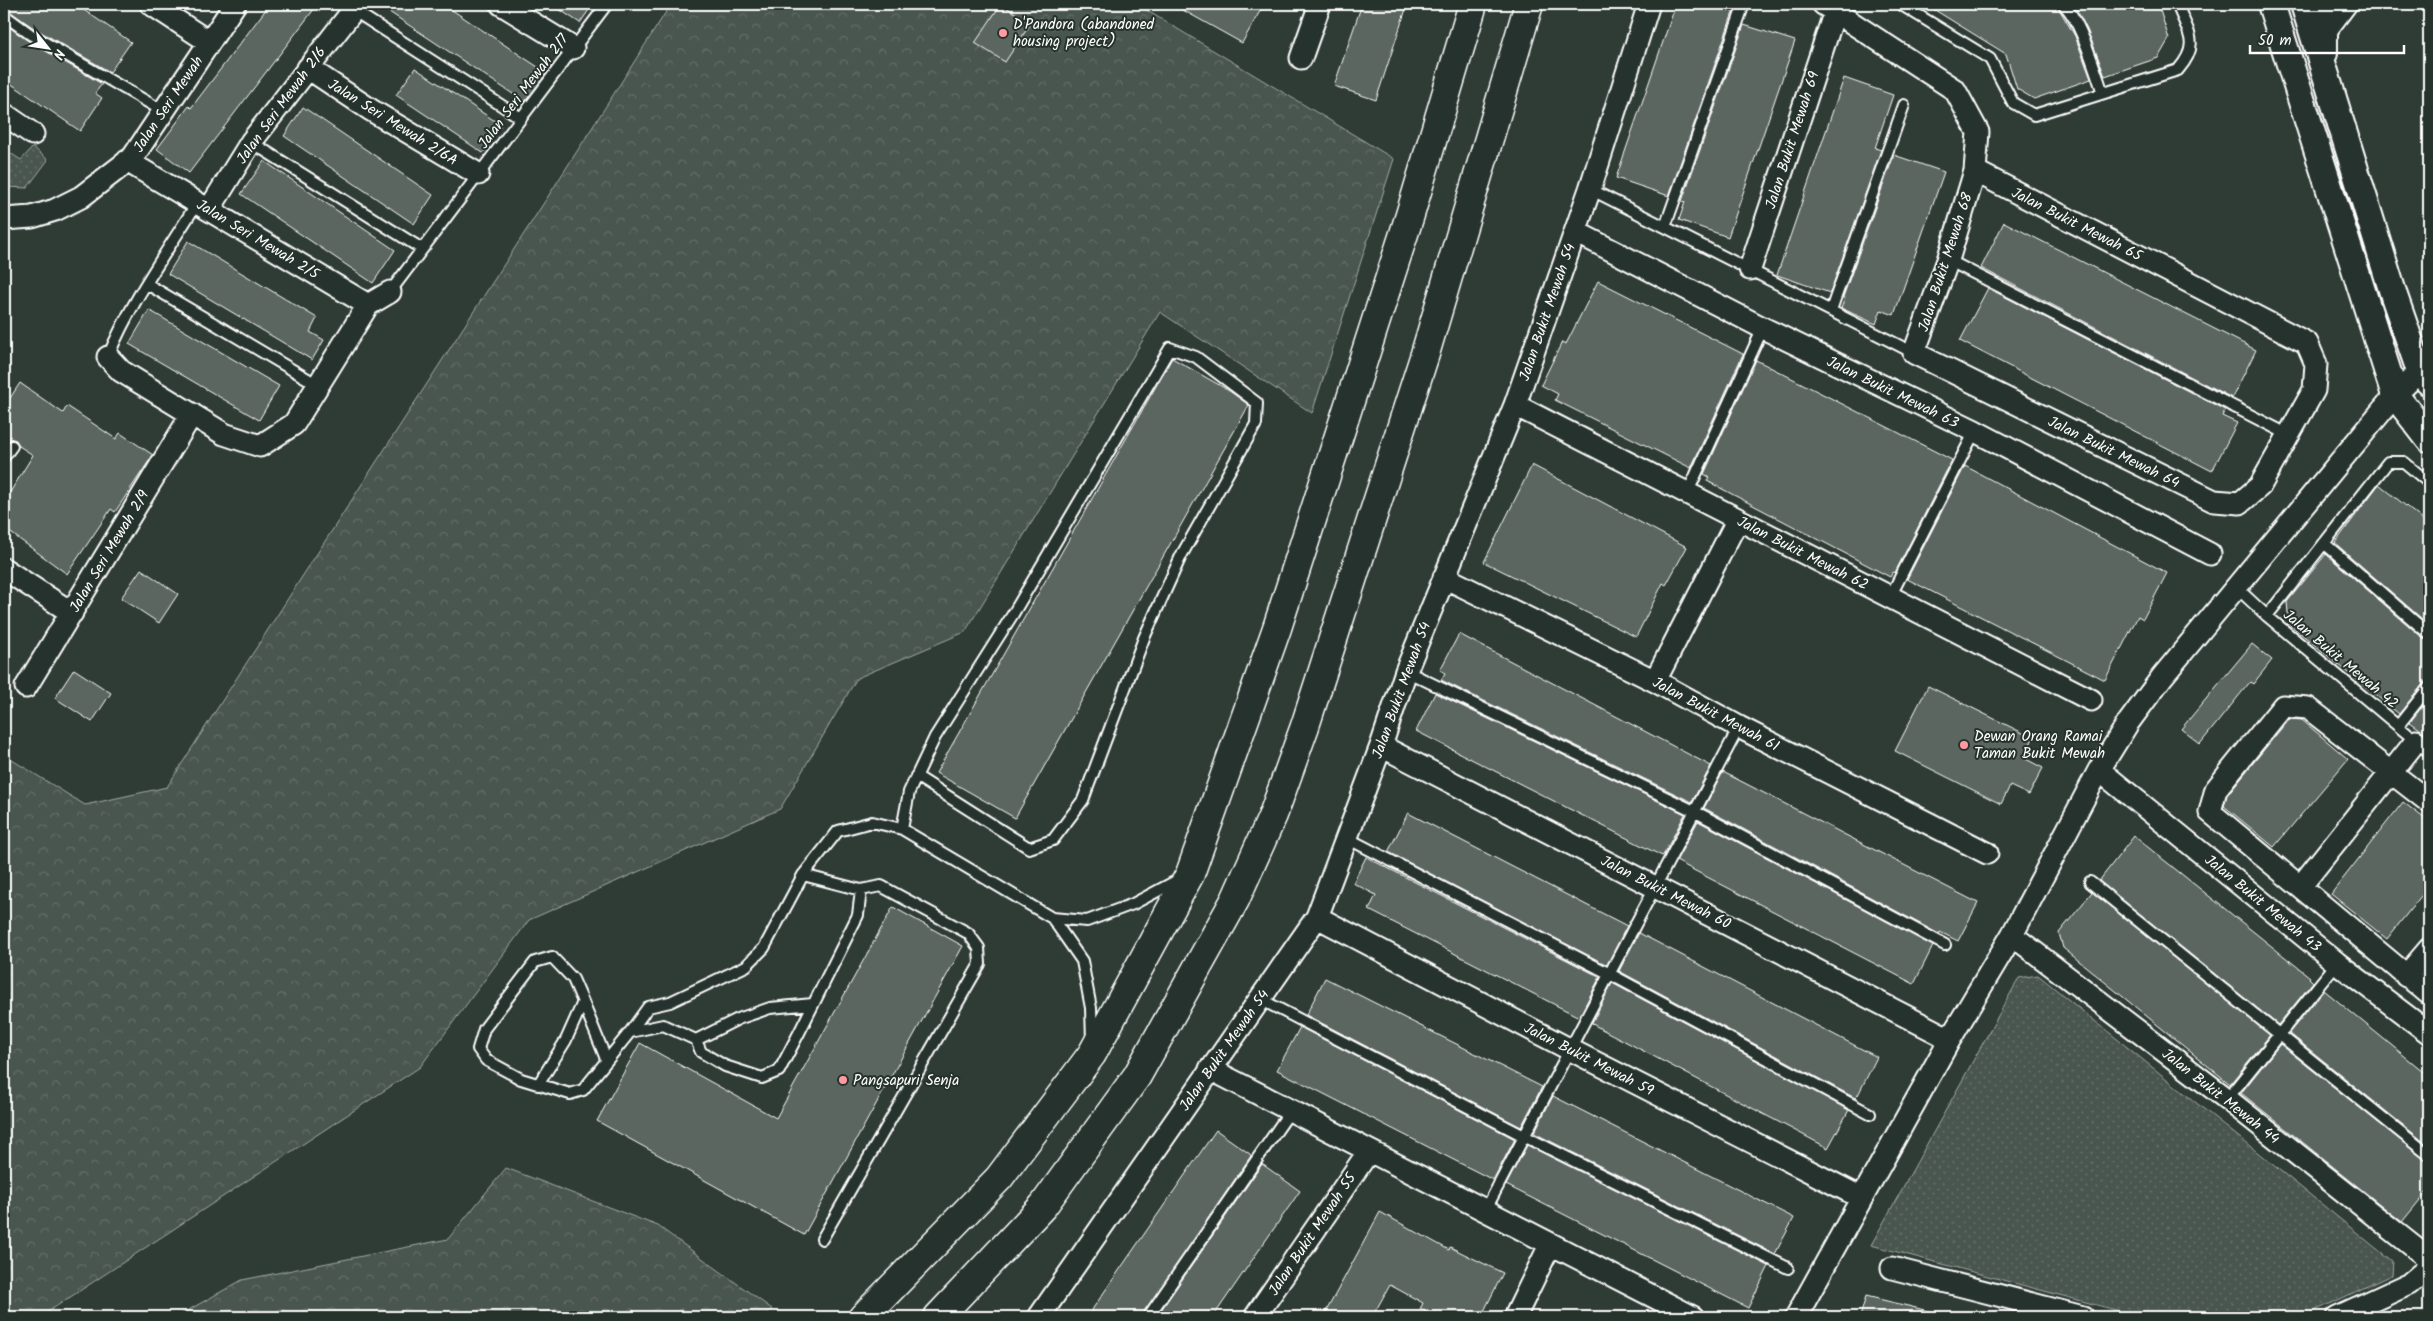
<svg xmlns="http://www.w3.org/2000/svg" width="2433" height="1321" font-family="Kalam,sans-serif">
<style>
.forest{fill:url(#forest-crowns);stroke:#a4aaa7}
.park{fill:url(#park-dots);stroke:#a4aaa7}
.building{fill:#5b6661;stroke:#fff}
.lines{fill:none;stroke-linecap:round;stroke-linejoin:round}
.service-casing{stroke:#fff;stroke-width:14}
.minor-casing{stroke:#fff;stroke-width:25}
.tertiary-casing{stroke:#fff;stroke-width:30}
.motorway-casing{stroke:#fff;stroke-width:31}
.service{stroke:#26332d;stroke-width:10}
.minor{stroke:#26332d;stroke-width:21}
.tertiary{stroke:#26332d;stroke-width:26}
.motorway{stroke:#26332d;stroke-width:28}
.poi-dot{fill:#ff9aa2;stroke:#26332d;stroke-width:2}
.labels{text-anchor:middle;stroke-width:4;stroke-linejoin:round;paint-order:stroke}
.poi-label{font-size:15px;fill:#fff;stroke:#26332d;text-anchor:start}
.street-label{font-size:15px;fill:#fff;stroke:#26332d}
</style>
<defs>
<pattern id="forest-crowns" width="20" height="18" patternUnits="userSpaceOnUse" patternTransform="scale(1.25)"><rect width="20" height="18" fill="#4a544f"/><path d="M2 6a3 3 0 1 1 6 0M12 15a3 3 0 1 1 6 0" fill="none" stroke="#656e69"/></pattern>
<pattern id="park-dots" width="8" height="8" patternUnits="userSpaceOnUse" patternTransform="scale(1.25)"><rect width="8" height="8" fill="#4a544f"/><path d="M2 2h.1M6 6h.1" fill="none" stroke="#656e69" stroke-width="1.8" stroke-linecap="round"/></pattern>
</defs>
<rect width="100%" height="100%" fill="#2f3b35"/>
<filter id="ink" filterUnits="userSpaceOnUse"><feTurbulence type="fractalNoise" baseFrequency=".02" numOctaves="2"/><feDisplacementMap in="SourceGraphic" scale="10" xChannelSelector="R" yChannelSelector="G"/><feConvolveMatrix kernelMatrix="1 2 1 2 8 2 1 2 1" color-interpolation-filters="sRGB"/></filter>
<g filter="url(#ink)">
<path class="forest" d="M671 4H1136L1394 159 1312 413 1160 312 965 632 857 678 780 809 529 920 420 1067 40 1317H4V755L85 805 167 787C334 525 505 266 671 4Z
M506 1168 658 1226 772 1309 763 1317H176L242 1280 448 1239Z"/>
<path class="park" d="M33 147 48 160 27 188 4 187V149L21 160Z
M2038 975 2392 1261 2391 1275 2302 1317H2142L1871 1245 2019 978Z"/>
<path class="building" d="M4 4H75L131 42 110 72 34 28 4 8Z
M270 4H318L189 173 157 149 189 106 191 108Z
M377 4H443L547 73 525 102Z
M551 4H593L580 23Z
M1001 4 1031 23 1005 62 975 43Z
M1172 4H1264L1242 43Z
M1362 4H1392L1406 9 1376 100 1334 86Z
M1676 4H1736L1669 196 1616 178Z
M1925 4H2056L2075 36 2091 79 2034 99 2017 89 2006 54Z
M2072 4H2158L2169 39 2158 58 2105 76 2087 30Z
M4 23 27 40 102 84 95 93 102 98 80 131 4 79Z
M1744 25 1795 41 1728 237 1679 220 1685 202 1682 201Z
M415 68 501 125 483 153 396 95Z
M1844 78 1893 95 1875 148 1881 150 1830 293 1777 275Z
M303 107 433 195 414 224 284 136Z
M1894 155 1944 172 1894 315 1881 310 1876 324 1841 308 1845 298 1843 297Z
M264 161 395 250 373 283 241 194Z
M2004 222 2256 350 2232 398 1981 268Z
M188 241 317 318 310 332 324 340 312 360 168 274Z
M1598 281 1743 354 1691 468 1555 400 1558 394 1541 385 1562 342 1566 344Z
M1988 288 2225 410 2222 416 2237 423 2212 471 1960 341Z
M149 310 279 386 259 420 129 344Z
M1172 358 1228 390 1249 405 1015 818 936 773Z
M1756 360 1952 460 1895 573 1893 572 1890 577 1707 481 1709 477 1704 474Z
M20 383 63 413 67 406 116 439 120 433 153 455 115 512 111 509 67 574 4 528V502L33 455 19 446 16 440 4 436V407Z
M1532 465 1687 547 1666 585 1663 583 1636 637 1484 562Z
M1965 466 2167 573 2143 619 2138 616 2105 680 1907 579Z
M2379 484 2429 525V625L2335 543Z
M2326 554 2424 639 2429 641V680L2424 683 2399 714 2289 624 2287 602Z
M141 569 178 594 159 623 121 598Z
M1459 634 1711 766 1692 802 1441 680 1445 673 1440 670Z
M2252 644 2272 660 2253 684 2250 682 2200 744 2181 729Z
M74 669 111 693 92 722 55 698Z
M1928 686 2033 738 2024 758 2043 768 2029 795 2010 786 2001 804 1895 751Z
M1435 693 1685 814 1664 854 1662 856 1416 731Z
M2429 698V738L2424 732 2410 722Z
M2289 719 2302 720 2348 759 2274 847 2224 806 2227 795Z
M1723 772 1978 903 1958 941 1940 932 1939 934 1704 808Z
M2403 802 2429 822V886L2387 939 2331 894Z
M1408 813 1627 926 1607 965 1388 852Z
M1698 821 1933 946 1914 984 1676 861Z
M2134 836 2310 977 2309 978 2313 982 2278 1025 2099 881Z
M1366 857 1600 977 1579 1017 1369 910 1376 895 1353 883Z
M2092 892 2270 1035 2230 1084 2063 948 2059 933Z
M893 907 963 946 804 1235 597 1121 640 1043 776 1118Z
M1639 933 1877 1057 1858 1095 1855 1098 1619 971Z
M1325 978 1542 1087 1521 1127 1306 1015Z
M1612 983 1849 1110 1828 1148 1594 1025 1592 1023Z
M2324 990 2429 1076V1146L2289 1033Z
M1300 1027 1515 1139 1493 1180 1277 1070Z
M2280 1044 2425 1160 2429 1162V1189L2402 1222 2241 1093Z
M1553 1096 1794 1218 1775 1254 1534 1133Z
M1216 1130 1250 1154 1251 1156 1141 1317H1087Z
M1527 1145 1769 1266 1748 1308 1506 1185Z
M1262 1164 1300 1191 1257 1253 1213 1317H1156Z
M1380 1212 1449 1250 1450 1247 1503 1273 1481 1317H1438L1420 1309 1423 1303 1390 1285 1372 1317H1323Z
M1866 1296 1933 1312 1932 1317H1860Z"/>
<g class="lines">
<g class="service-casing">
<path id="service" d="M1900 4 1990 59 2013 103 2034 115 2178 70C2201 44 2188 33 2177 4
M2063 4C2080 19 2095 70 2103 93
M353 10 521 118
M4 15 30 34 163 111
M251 142 422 249
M1590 189 1914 353
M1665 227 1744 4
M1948 260 2289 435
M147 284 318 385
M390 292 607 4
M1831 310 1904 105
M108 357C130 303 166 253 197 203
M4 457 12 446
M1687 494 1763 328
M2324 543 2429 634
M2236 587 2267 616 2429 752
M1890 597 1975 431
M2267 616 2388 462H2404L2429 483
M1406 671 1696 812 1945 945
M2398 726 2429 687
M902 829 909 792 935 737 1013 614 1170 348 1196 357 1257 403 1256 424 1181 556 1144 638 1083 800 1053 840 1029 848 916 776
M1347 838 1608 973 1870 1114
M803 875 861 890 881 886 968 933 979 948 980 964 822 1239
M2090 882 2429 1155
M1052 918 1087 921 1133 904 1180 879
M1260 999 1524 1136 1788 1268
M583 1002 606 1059
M813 1004 770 1008 738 1019 696 1040 701 1052 725 1066 762 1078 779 1071 799 1033 858 915 861 890
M630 1032 648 1007 670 1002 746 966 764 948 803 875 838 831 872 822 902 829 1052 918 1082 961 1091 1008 1092 1040
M538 1085 566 1040 583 1002 573 979 552 957 535 962 484 1029 478 1049 486 1060 521 1079 570 1094 583 1090 630 1032 663 1025 696 1040
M2227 1099 2337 963
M1485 1211 1739 727
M1148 1317 1291 1110"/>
</g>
<g class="minor-casing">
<path id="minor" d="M151 4 209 42
M501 4 573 48
M1823 4 1955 90 1978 132 1975 171 1948 260 1914 353 2214 501 2240 503 2260 486 2314 390 2316 364 2307 343 1975 171
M2324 33 2346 4
M1301 58 1320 4
M308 68 371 110 478 174
M4 114 33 134
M127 161 368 305 390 292
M209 210 251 142 358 4
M4 219 32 217 55 210 81 197 133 157 235 4
M1576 232 1763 328 1975 431 2210 554
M1750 269 1835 11
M108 357 121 371 224 434 260 446 294 424 368 305
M1515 405 2091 700
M4 569 72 613
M1444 577 1655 681 1739 727 1987 853
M1655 681 1738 519
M26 687 192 414
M1381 746 1950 1039
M2099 770 2337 963 2429 1033
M2429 802 2308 708 2283 706 2216 789 2210 812 2429 994
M2300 887 2416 741
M1317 917 1569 1049 1862 1198
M2012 935 2227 1099 2429 1259
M2406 976 2429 949
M1210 1069 1693 1317
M1892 1268 2083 1317
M1039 1317 1317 917 1381 746 1406 671 1515 405 1590 189 1649 4
M1255 1317 1369 1151
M1515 1317 1550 1245
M1796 1317 1950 1039 2012 935 2099 770 2128 723 2162 677 2395 395 2420 371
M2337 1317 2409 1284 2429 1267"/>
</g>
<g class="tertiary-casing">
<path id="tertiary" d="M2271 4 2395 395 2429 439
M2304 4 2394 296 2420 371 2429 382
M2324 53V33L2329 4"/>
</g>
<g class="motorway-casing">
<path id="motorway" d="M863 1317 999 1178 1092 1054 1190 874 1277 628 1410 215 1473 4
M938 1317 1043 1206 1137 1076 1235 900 1273 815 1305 726 1425 354 1529 4"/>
</g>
<use href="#service" class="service"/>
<use href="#minor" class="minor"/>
<use href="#tertiary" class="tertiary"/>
<use href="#motorway" class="motorway"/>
</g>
</g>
<g class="poi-dot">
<circle cx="1003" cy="33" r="5"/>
<circle cx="1964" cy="745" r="5"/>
<circle cx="843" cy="1080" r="5"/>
</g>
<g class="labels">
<g class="poi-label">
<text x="1013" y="29">D'Pandora (abandoned<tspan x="1013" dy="17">housing project)</tspan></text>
<text x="1974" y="741">Dewan Orang Ramai<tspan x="1974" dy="17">Taman Bukit Mewah</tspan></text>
<text x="853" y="1085">Pangsapuri Senja</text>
</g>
<g class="street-label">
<text transform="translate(523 91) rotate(-53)" y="5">Jalan Seri Mewah 2/7</text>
<text transform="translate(168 104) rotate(-56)" y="5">Jalan Seri Mewah</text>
<text transform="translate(281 105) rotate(-54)" y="5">Jalan Seri Mewah 2/6</text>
<text transform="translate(393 122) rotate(32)" y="5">Jalan Seri Mewah 2/6A</text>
<text transform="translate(1792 140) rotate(-72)" y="5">Jalan Bukit Mewah 69</text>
<text transform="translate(2077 224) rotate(27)" y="5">Jalan Bukit Mewah 65</text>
<text transform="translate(258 239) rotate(31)" y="5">Jalan Seri Mewah 2/5</text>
<text transform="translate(1945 262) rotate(-72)" y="5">Jalan Bukit Mewah 68</text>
<text transform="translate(1547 312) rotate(-71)" y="5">Jalan Bukit Mewah 54</text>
<text transform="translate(1893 392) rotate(26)" y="5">Jalan Bukit Mewah 63</text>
<text transform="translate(2114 452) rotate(26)" y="5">Jalan Bukit Mewah 64</text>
<text transform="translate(109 551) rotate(-59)" y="5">Jalan Seri Mewah 2/9</text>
<text transform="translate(1803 553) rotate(27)" y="5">Jalan Bukit Mewah 62</text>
<text transform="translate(2341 659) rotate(40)" y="5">Jalan Bukit Mewah 42</text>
<text transform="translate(1401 690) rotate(-70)" y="5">Jalan Bukit Mewah 54</text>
<text transform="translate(1716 714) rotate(28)" y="5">Jalan Bukit Mewah 61</text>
<text transform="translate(1666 892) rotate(27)" y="5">Jalan Bukit Mewah 60</text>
<text transform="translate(2263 903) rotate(39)" y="5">Jalan Bukit Mewah 43</text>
<text transform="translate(1224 1050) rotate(-55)" y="5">Jalan Bukit Mewah 54</text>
<text transform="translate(1589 1059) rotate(27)" y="5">Jalan Bukit Mewah 59</text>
<text transform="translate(2221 1096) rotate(38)" y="5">Jalan Bukit Mewah 44</text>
<text transform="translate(1312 1234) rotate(-56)" y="5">Jalan Bukit Mewah 55</text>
</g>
</g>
<rect width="2433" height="1321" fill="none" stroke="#26332d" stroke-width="20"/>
<rect x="10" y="10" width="2413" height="1301" fill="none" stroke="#fff" stroke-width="2" filter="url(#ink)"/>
<g transform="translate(48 48) rotate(120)" stroke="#26332d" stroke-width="4" paint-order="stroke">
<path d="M0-4L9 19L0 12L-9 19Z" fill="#ffffff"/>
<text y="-8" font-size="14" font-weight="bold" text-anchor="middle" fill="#ffffff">N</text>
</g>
<path d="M2250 45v8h154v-8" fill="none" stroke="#ffffff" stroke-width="2.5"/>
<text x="2258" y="45" font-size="15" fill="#ffffff" stroke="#26332d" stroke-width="4" paint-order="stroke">50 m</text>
</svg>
